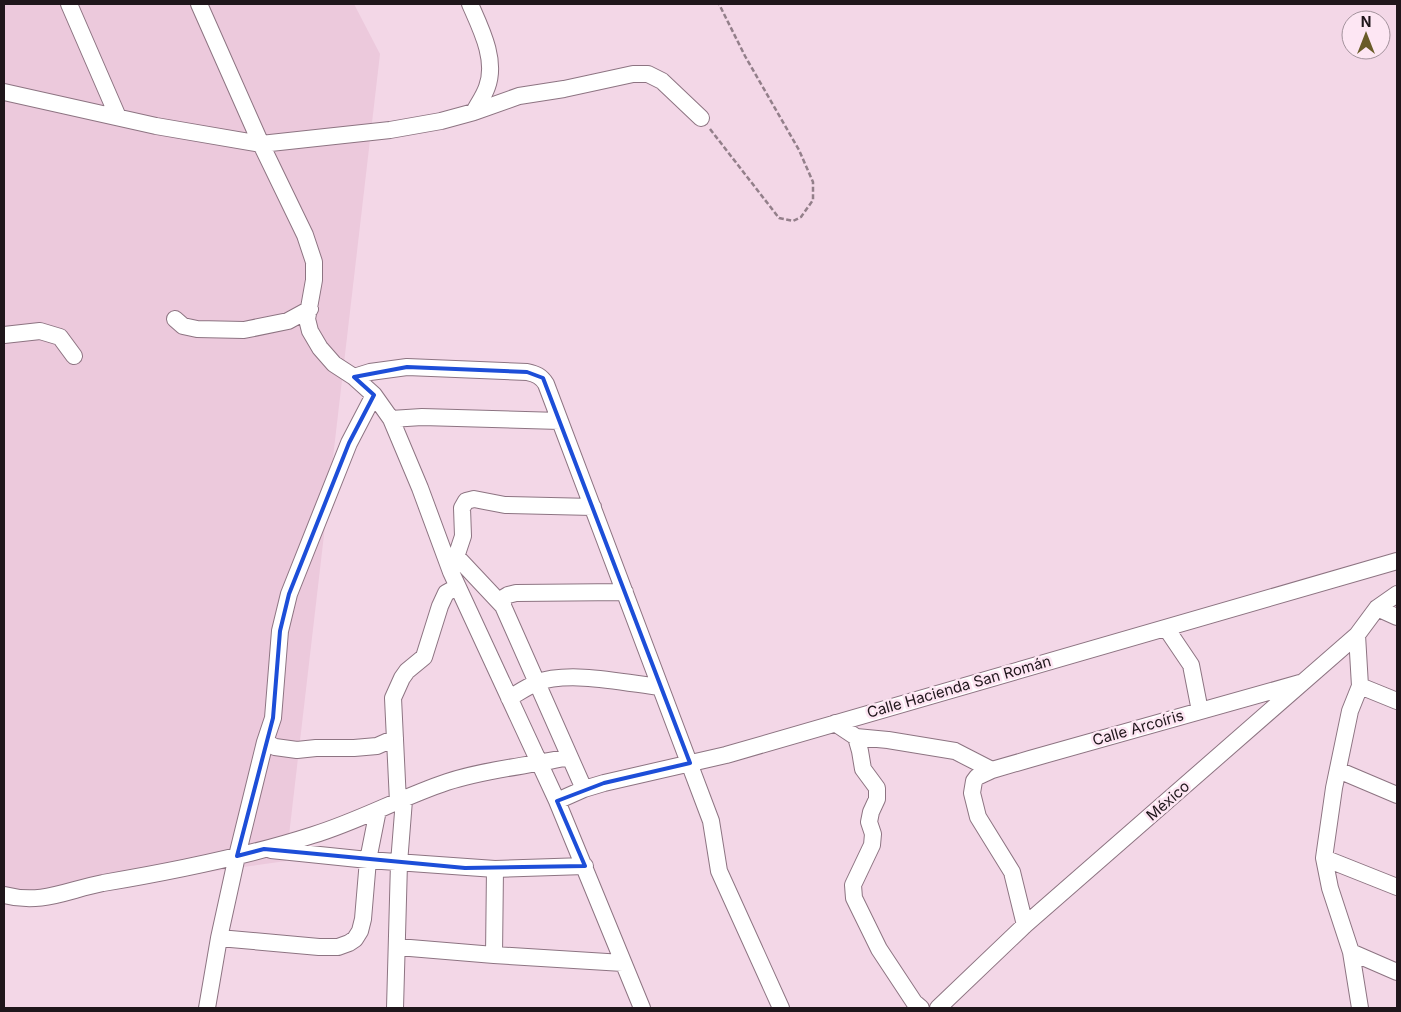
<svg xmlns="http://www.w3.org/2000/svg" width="1401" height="1012" font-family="Inter,sans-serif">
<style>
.built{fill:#ecc9dc}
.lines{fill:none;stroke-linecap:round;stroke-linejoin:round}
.minor-casing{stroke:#8d7482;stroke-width:18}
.path{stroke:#937f8a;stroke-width:2.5;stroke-dasharray:5 2.5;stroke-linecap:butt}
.minor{stroke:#fff;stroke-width:16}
.marked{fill:none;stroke:#1d4ed8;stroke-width:4;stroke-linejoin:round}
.labels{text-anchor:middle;stroke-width:5;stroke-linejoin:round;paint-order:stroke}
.street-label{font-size:15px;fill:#1f161b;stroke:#fde6f3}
</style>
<rect width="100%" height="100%" fill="#f3d7e7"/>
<path class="built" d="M4 4H354L380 54 286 861 4 901Z"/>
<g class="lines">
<g class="minor-casing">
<path id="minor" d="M69 4 118 117
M199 4 261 144 305 235 314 262V280L307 319 310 331 320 348 334 364 354 377 374 395 391 419 420 488 451 572 557 801 642 1008
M4 92 156 126 261 144 390 130 441 121 474 112C478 104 484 96 487 87 497 60 481 29 470 4
M474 112 519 96 564 89 633 74H648L662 81 701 118
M175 319 183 326 197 329 244 330 288 321 310 309
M4 335 40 331 60 337 74 356
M354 377 370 372 407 367 527 372C536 374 541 376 546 384L711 821 719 871 781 1008
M391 419 422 417 560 421
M456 556 503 606
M451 572 463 536 462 508 466 501 474 499 505 505 593 507
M1377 608 1397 617
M1166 628 1191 665 1200 711
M1357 635 1360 686 1350 711 1334 788 1324 858 1330 888 1351 952 1360 1008
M1360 686 1397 701
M509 698C518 693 527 687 536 683 568 670 626 683 660 687
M835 723 856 737 860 751 863 769 877 788V799L871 812 869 822 873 834 872 845 853 885 854 898 879 949 914 1002 921 1008
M856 737 888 740 955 751 992 770
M265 742 275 747 297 750 316 748H354L377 746 395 738
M1338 770 1397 795
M584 789 503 606V598L508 595 516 593 625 592
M557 801 584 789 604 783 726 755 1397 561
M398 802 393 698 402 678 407 671 424 657 440 606 446 593 457 587
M271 850 368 860 495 869 585 866
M1324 858 1397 887
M4 895C42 905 67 890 103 883 174 871 245 857 313 835 359 821 402 797 447 782 486 769 529 766 569 757
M1025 925 1012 872 978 817 972 793 974 781 977 777 992 770 1030 759 1300 683
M219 938 319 947H338L349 943 355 939 360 931 363 919 368 860 378 810
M398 947 494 955 623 963
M1351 952 1397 972
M494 955 495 869
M207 1008 219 938 237 856 265 742 273 718 280 631 289 594 349 443 374 395
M395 1008 399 863 404 800
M938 1008 1025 925 1357 635 1377 608 1397 594"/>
</g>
<path class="path" d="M710 129 779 218 793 221 801 217 813 200V182L799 150 745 56 719 4"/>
<use href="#minor" class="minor"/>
</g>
<path class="marked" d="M407 367 527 372 543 378 690 763 604 783 557 801 585 866 465 868 264 849 237 856 273 718 280 631 289 594 349 443 374 395 354 377Z"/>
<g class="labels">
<g class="street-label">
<text transform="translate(959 687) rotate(-16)" y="5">Calle Hacienda San Román</text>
<text transform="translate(1138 728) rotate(-16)" y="5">Calle Arcoíris</text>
<text transform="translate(1168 801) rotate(-41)" y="5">México</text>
</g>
</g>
<rect width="1401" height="1012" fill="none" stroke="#1f161b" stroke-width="10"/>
<g transform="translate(1366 35)"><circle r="24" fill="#fde6f3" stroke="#a4939d"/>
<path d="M0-4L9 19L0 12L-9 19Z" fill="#695b28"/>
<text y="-8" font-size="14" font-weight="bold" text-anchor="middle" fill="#1f161b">N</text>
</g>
</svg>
